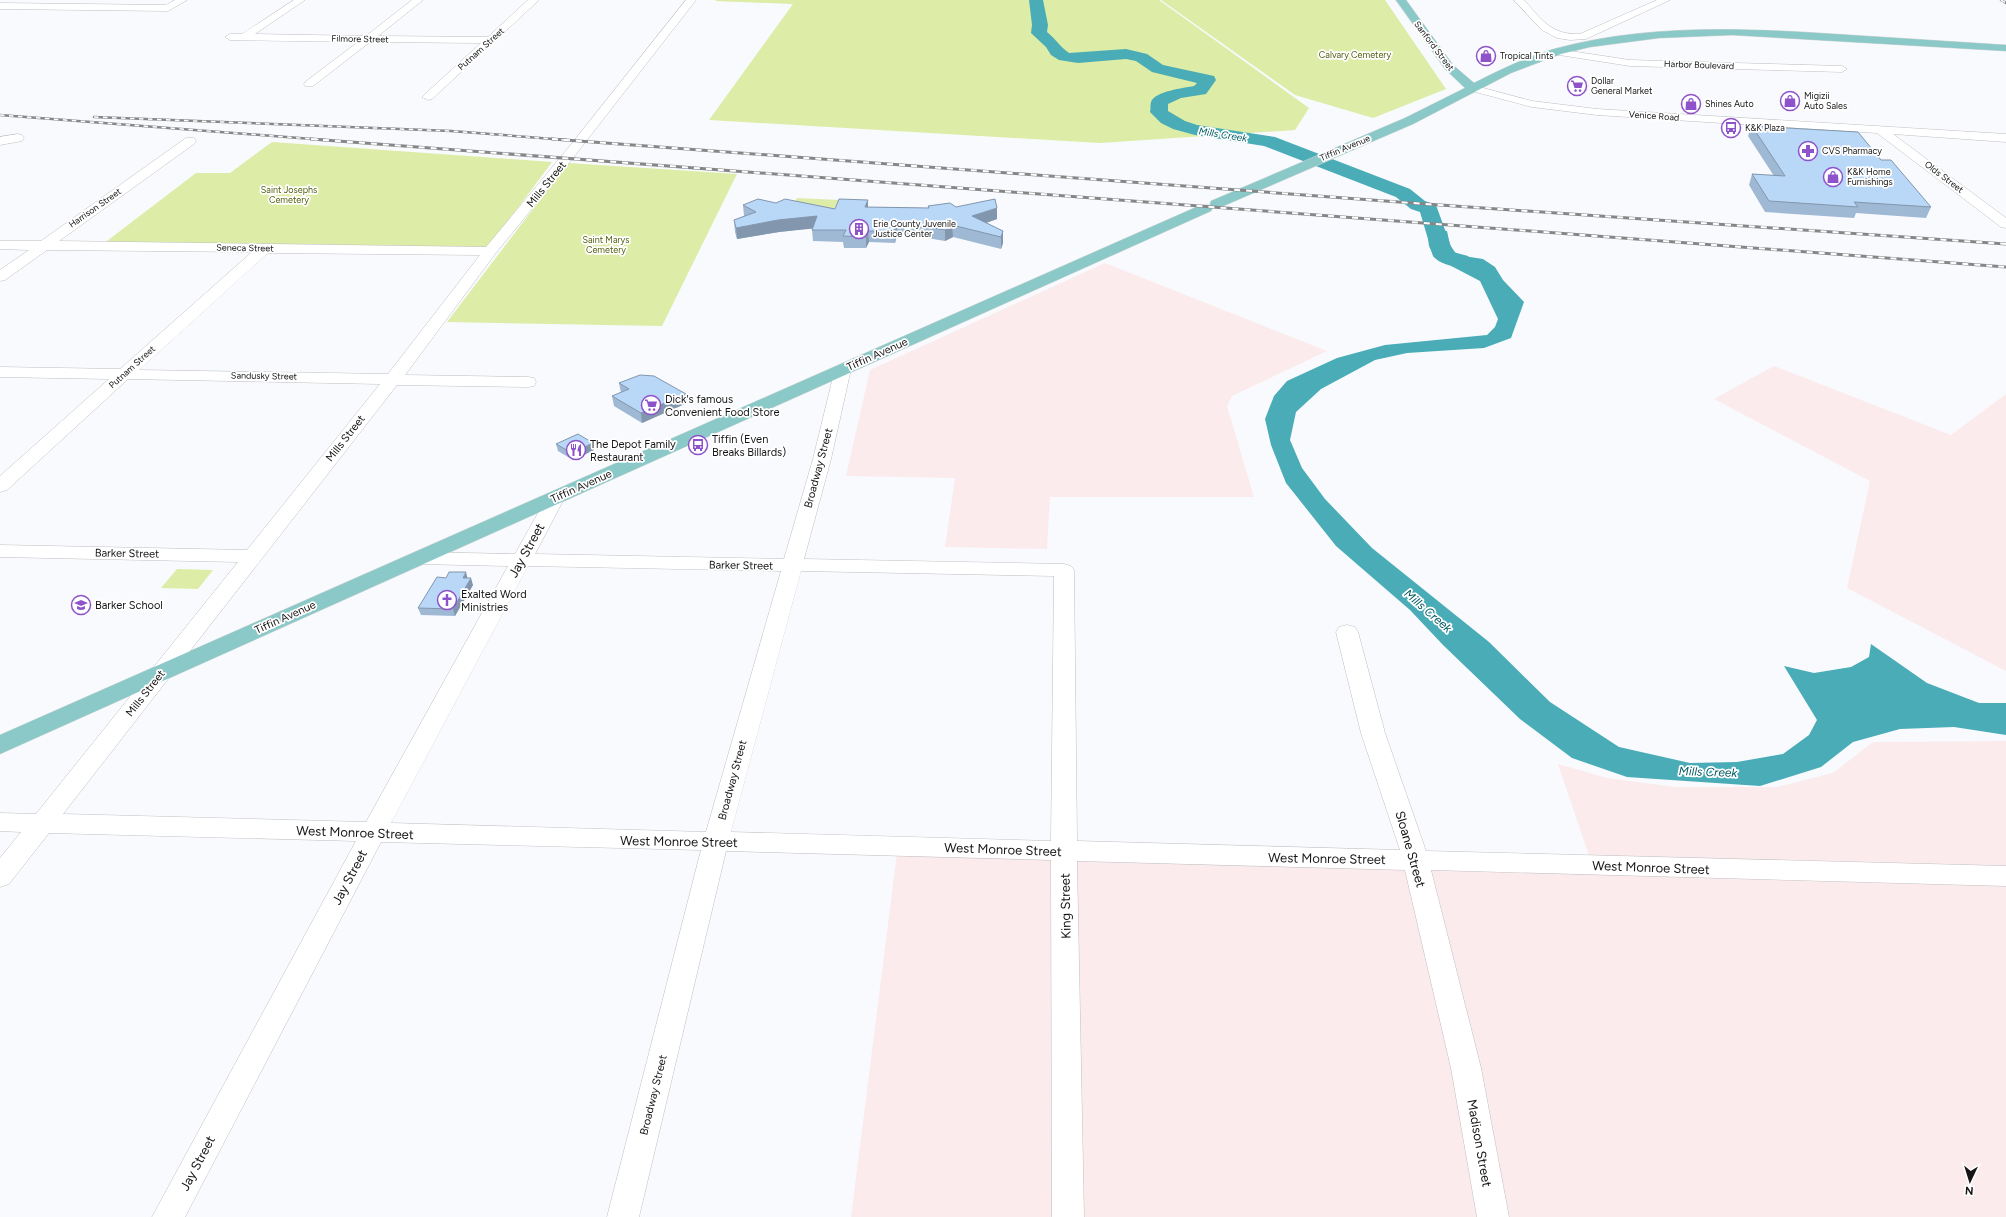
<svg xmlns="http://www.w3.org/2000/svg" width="2006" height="1217" font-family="Figtree,sans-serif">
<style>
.industrial{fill:#fcebed}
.green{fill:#ddeca6}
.water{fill:#49acb7}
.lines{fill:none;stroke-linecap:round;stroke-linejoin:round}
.river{fill:#49acb7;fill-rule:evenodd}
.minor-casing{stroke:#bdbfc2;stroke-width:1}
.major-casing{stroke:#d5d5d5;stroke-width:1}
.minor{fill:#fff;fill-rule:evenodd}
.major{fill:#8ac9c8;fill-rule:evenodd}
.rail-far1-casing{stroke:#858688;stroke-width:2.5}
.rail-casing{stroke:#858688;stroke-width:3}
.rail-far1{stroke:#fff;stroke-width:1.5;stroke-dasharray:4.5;stroke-linecap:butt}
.rail{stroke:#fff;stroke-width:2;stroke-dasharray:6;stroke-linecap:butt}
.wall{fill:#9fb9d4}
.shaded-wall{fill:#8296ad}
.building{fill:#b9d7f7;stroke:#8296ad}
.labels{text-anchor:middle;stroke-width:3.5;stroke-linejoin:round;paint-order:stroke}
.far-street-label{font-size:9px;fill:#151516;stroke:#fff}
.far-park-label{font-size:9px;fill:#535e10;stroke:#fff}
.far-poi-label{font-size:9px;fill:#151516;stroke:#fff;text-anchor:start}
.far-water-label{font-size:10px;font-style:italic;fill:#005a62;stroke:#fff}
.street-label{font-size:11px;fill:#151516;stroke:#fff}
.poi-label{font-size:11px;fill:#151516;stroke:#fff;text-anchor:start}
.water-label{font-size:12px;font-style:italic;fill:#005a62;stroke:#fff}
.near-street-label{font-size:13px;fill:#151516;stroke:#fff}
</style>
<rect width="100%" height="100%" fill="#f8fafd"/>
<path class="industrial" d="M1105 263 1327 351 1232 396 1227 406 1254 497H1050L1047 549 945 547 955 478 846 476 870 370Z
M1774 366 1951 435 2006 394V671L1847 588 1870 481 1714 399Z
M2006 741V1217H851L898 845 1592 865 1558 764 1607 778 1675 787H1777L1833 773 1873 742Z"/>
<path class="green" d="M716 0H1159L1309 108 1295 130 1100 143 709 120 793 4 715 1Z
M1161 0H1385L1446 89 1373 118 1295 95Z
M272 142 552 162 488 248 103 244 196 173H230Z
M568 163 737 174 662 326 447 322Z
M797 198 839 200 834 209 792 207Z
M177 569 213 570 198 589 161 588Z"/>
<path class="water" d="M1427 229 1447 231 1450 245 1457 255 1483 259 1495 267 1503 280 1524 302 1511 338 1484 348 1407 353 1375 360 1321 389 1296 412 1290 440 1302 468 1325 499 1372 548 1489 642 1550 702 1619 747 1690 763 1737 762 1783 754 1809 735 1817 720 1784 666 1814 673 1851 667 1869 657 1871 644 1927 683 1979 703H2006V735L1954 727 1900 729 1853 742 1821 767 1760 786 1627 777 1572 758 1520 719 1443 645 1410 610 1336 546 1286 483 1271 445 1265 419 1274 396 1287 381 1337 358 1385 345 1487 335 1495 327 1498 319 1480 281 1434 257 1429 246Z"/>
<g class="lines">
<path class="river" d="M1029 0H1043L1048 25 1047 32C1055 38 1060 47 1069 53L1126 49 1147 54 1163 65 1214 76 1216 80 1206 94 1181 98 1168 104V111L1185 121 1197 125 1275 137 1410 189 1425 201 1436 205 1453 252 1468 256 1471 261 1468 266C1457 268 1440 265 1433 256L1420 212 1411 209 1396 197 1264 146 1195 135 1173 129 1161 123 1150 112C1151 109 1150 105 1151 102 1155 91 1184 88 1194 86L1197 83 1152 72 1136 61 1126 59 1078 63 1059 60 1051 55 1046 47 1031 33 1032 25Z"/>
<g class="minor-casing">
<path id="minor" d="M175 0H187L168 11 0 9V3L166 5Z
M294 0H305L255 34 366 36 412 0H423L378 36 488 37 528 0H539L432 99 428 100 422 97 424 95 481 43 370 42 313 86H305L304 84 305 82 358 42 230 40 225 37 230 34H242Z
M686 0H696L573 158 495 254 405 375 528 377 534 378 536 382 534 386 528 387 397 385 63 814 366 822 508 566 418 564 411 562 408 558 411 554 418 552 515 554 547 497 549 493 556 491 563 493 565 497 535 554 784 559 813 459 835 369 837 366 843 364 849 366 851 369 831 459 804 559 1064 564 1071 566 1074 570 1077 841 1400 850 1361 733 1336 632 1339 627 1347 625 1355 627 1358 632 1385 733 1426 851 2006 866V886L1431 870 1481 1068 1509 1217H1477L1451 1068 1405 870 1077 861 1084 1217H1052L1051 860 726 851 639 1217H607L701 850 381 842 185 1217H152L356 841 49 833 9 884 0 887V858L21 832 0 831V813L36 814 238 562 0 557V545L247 550 380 384 128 379 7 490 0 492V476L109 379 0 377V367L120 369 252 252 47 250 5 280 0 281V270L29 250 0 249V241H41L186 138H194L196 141 194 144 59 241 486 247 565 152ZM268 253 480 255 388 374 139 370ZM528 566 781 571 706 832 391 823ZM801 571 1054 576 1051 841 731 832Z
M1514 0H1524C1542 20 1551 35 1580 34L1657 0H1670L1586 39 1570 40 1557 38 1542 30Z
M1557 49 1630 60 1842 66 1847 69 1842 72 1630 66 1553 54 1552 52Z
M1472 85 1532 101 1597 109 2006 134V142L1893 134 2006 218V228L2001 227 1877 133 1597 115 1532 107 1468 90 1466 88Z
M18 134 22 135 24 138 22 141 0 145V137Z"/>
</g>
<g class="major-casing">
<path id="major" d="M1396 0H1406L1453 65 1474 83C1500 70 1526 57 1554 49 1645 24 1741 28 1834 34 1891 38 1949 41 2006 45V51L1732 35 1659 38 1590 47 1561 54 1511 73 1413 124 1221 207H1213L1211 211 0 754V735L1201 205H1210L1211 201 1405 118 1465 88 1445 69Z"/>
</g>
<use href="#minor" class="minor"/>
<use href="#major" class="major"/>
<g class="rail-far1-casing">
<path id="rail-far1" d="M2001 0 2006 3
M0 115 325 140
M94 117 451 131 566 140"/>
</g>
<g class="rail-casing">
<path id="rail" d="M311 139 2006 267
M552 139 1426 204 2006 244"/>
</g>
<use href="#rail-far1" class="rail-far1"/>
<use href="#rail" class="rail"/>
</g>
<path class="wall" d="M1752 126 1881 160 1931 207 1926 218 1856 213 1854 218 1765 212 1749 185 1752 174 1774 176 1748 136Z
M868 200V207L928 208V206L956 207 997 219 986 223 1003 231V243L1001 249 953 237 945 241 897 233 895 243 869 242 866 248H844L843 242 813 241 812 230V228L779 232 737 239 735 232 734 220 744 216 743 205 776 203 835 209Z
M619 383 686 394 687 403 642 423 614 406 612 396 621 393Z
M556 444 594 450 573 460 558 451Z
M468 578 473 585 455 616 421 615 418 608Z"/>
<path class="shaded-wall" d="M868 200V211L865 207Z
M997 208V219L972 228V216Z
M817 216 818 228 779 232 737 239 736 228 778 220Z
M897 222V233L895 243 894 231Z
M952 225 953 237 945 241V230Z
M868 231 869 242 866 248V237Z
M1003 231V243L1001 249V237Z
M686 394 687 403 642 423 641 413Z
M593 443 594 450 573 460 572 453Z
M466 572 468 580 463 578Z
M471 578 473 585 455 616 453 609Z"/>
<path class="building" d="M1752 126 1858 132 1881 160H1891L1931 207 1854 202 1858 207 1769 201 1752 174 1785 176Z
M758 199 776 203 785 199 835 209 839 199 868 200 865 207 929 208 928 206 950 203 956 207 995 199 997 208 972 216 1003 231 1001 237 952 225 945 230 897 222 894 231H868L866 237 843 236 846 230H812L817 216 778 220 736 228 734 220 756 212 743 205Z
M640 375 654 376 686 394 641 413 612 396 629 389 619 383Z
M578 434 593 443 572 453 556 444Z
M449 572H466L463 578H471L453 609 418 608 437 577 446 578Z"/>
<defs>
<g id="shop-ring" transform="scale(1)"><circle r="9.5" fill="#fff" stroke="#8e53ca" stroke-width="1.5"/><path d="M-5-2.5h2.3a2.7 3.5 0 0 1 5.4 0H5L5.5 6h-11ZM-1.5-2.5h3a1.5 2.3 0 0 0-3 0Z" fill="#8e53ca"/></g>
<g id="supermarket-ring" transform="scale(1)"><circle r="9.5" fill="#fff" stroke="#8e53ca" stroke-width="1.5"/><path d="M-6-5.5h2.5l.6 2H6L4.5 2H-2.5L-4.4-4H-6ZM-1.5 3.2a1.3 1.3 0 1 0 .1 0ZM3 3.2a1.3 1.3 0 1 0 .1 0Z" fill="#8e53ca"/></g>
<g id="bus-ring" transform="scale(1)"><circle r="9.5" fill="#fff" stroke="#8e53ca" stroke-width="1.5"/><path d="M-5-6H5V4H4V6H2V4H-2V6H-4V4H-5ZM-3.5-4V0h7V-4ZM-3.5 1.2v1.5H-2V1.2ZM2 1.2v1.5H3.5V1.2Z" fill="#8e53ca"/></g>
<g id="pharmacy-ring" transform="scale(1)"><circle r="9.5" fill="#fff" stroke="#8e53ca" stroke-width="1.5"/><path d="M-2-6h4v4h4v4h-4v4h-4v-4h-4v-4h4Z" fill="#8e53ca"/></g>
<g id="building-ring" transform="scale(1)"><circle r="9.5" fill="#fff" stroke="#8e53ca" stroke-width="1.5"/><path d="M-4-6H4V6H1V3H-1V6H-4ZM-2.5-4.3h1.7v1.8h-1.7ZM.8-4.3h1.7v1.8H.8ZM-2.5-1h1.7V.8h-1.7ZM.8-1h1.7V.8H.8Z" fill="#8e53ca"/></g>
<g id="restaurant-ring" transform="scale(1)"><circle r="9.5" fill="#fff" stroke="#8e53ca" stroke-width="1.5"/><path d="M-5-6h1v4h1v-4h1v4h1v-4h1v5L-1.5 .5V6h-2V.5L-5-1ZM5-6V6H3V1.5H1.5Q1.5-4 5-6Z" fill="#8e53ca"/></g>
<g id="church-ring" transform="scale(1)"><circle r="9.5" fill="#fff" stroke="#8e53ca" stroke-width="1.5"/><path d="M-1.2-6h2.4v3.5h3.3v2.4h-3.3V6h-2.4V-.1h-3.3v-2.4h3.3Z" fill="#8e53ca"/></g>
<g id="school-ring" transform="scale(1)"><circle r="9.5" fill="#fff" stroke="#8e53ca" stroke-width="1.5"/><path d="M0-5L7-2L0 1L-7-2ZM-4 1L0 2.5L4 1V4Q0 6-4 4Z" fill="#8e53ca"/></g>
</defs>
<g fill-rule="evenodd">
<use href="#shop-ring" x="1486" y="56"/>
<use href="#supermarket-ring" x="1577" y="86"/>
<use href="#shop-ring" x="1790" y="101"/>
<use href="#shop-ring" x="1691" y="104"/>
<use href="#bus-ring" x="1731" y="128"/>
<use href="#pharmacy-ring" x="1808" y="151"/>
<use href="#shop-ring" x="1833" y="177"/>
<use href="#building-ring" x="859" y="229"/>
<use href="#supermarket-ring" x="651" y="405"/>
<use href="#bus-ring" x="698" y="445"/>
<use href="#restaurant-ring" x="576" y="450"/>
<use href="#church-ring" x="447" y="600"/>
<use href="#school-ring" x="81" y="605"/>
</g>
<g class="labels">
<g class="far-street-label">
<text transform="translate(360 39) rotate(1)" y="3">Filmore Street</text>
<text transform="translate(1434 46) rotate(53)" y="3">Sanford Street</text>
<text transform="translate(481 49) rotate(-42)" y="3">Putnam Street</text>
<text transform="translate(1699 65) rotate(2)" y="3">Harbor Boulevard</text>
<text transform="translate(1654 116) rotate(4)" y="3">Venice Road</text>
<text transform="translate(1345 148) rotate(-23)" y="3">Tiffin Avenue</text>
<text transform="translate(1944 177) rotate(37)" y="3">Olds Street</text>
<text transform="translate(95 208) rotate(-35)" y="3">Harrison Street</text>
<text transform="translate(245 248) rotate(1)" y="3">Seneca Street</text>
<text transform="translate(132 367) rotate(-42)" y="3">Putnam Street</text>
<text transform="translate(264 376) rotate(1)" y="3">Sandusky Street</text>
</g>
<g class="far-park-label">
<text x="1355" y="58">Calvary Cemetery</text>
<text x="289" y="193">Saint Josephs<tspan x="289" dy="10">Cemetery</tspan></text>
<text x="606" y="243">Saint Marys<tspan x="606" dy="10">Cemetery</tspan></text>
</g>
<g class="far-poi-label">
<text x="1500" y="59">Tropical Tints</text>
<text x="1591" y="84">Dollar<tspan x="1591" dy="10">General Market</tspan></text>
<text x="1804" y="99">Migizii<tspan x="1804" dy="10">Auto Sales</tspan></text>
<text x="1705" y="107">Shines Auto</text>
<text x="1745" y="131">K&amp;K Plaza</text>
<text x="1822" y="154">CVS Pharmacy</text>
<text x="1847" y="175">K&amp;K Home<tspan x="1847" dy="10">Furnishings</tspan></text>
<text x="873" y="227">Erie County Juvenile<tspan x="873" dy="10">Justice Center</tspan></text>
</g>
<g class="far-water-label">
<text transform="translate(1223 134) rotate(9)" y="4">Mills Creek</text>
</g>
<g class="street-label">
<text transform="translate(546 184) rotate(-51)" y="4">Mills Street</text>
<text transform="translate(877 354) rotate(-24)" y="4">Tiffin Avenue</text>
<text transform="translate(345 438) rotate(-52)" y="4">Mills Street</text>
<text transform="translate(818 468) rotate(-75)" y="4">Broadway Street</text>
<text transform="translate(581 486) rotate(-24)" y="4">Tiffin Avenue</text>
<text transform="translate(127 553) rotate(1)" y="4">Barker Street</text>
<text transform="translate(741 565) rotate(1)" y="4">Barker Street</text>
<text transform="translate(285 617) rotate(-24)" y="4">Tiffin Avenue</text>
<text transform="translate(145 693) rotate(-52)" y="4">Mills Street</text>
<text transform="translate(732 780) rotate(-75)" y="4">Broadway Street</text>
<text transform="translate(653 1095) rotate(-76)" y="4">Broadway Street</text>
</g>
<g class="poi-label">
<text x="665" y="403">Dick's famous<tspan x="665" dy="13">Convenient Food Store</tspan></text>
<text x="712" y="443">Tiffin (Even<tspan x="712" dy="13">Breaks Billards)</tspan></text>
<text x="590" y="448">The Depot Family<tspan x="590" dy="13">Restaurant</tspan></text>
<text x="461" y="598">Exalted Word<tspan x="461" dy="13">Ministries</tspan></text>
<text x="95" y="609">Barker School</text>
</g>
<g class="water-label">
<text transform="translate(1428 611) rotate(41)" y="4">Mills Creek</text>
<text transform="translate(1708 772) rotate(2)" y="4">Mills Creek</text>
</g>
<g class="near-street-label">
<text transform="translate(526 550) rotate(-61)" y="5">Jay Street</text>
<text transform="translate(355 832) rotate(2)" y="5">West Monroe Street</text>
<text transform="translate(679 841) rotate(1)" y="5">West Monroe Street</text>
<text transform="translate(1003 849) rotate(2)" y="5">West Monroe Street</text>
<text transform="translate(1411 849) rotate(74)" y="5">Sloane Street</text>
<text transform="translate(1327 858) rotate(1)" y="5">West Monroe Street</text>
<text transform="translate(1651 867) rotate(2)" y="5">West Monroe Street</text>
<text transform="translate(349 877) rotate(-62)" y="5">Jay Street</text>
<text transform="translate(1065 906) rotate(-91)" y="5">King Street</text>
<text transform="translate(1480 1143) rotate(80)" y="5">Madison Street</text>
<text transform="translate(197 1163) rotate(-62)" y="5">Jay Street</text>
</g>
</g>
<g transform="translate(1970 1181) rotate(184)" stroke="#ffffff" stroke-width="3" paint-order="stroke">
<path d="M0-3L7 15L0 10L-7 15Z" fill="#151516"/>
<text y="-6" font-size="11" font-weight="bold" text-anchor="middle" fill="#151516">N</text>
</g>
</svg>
